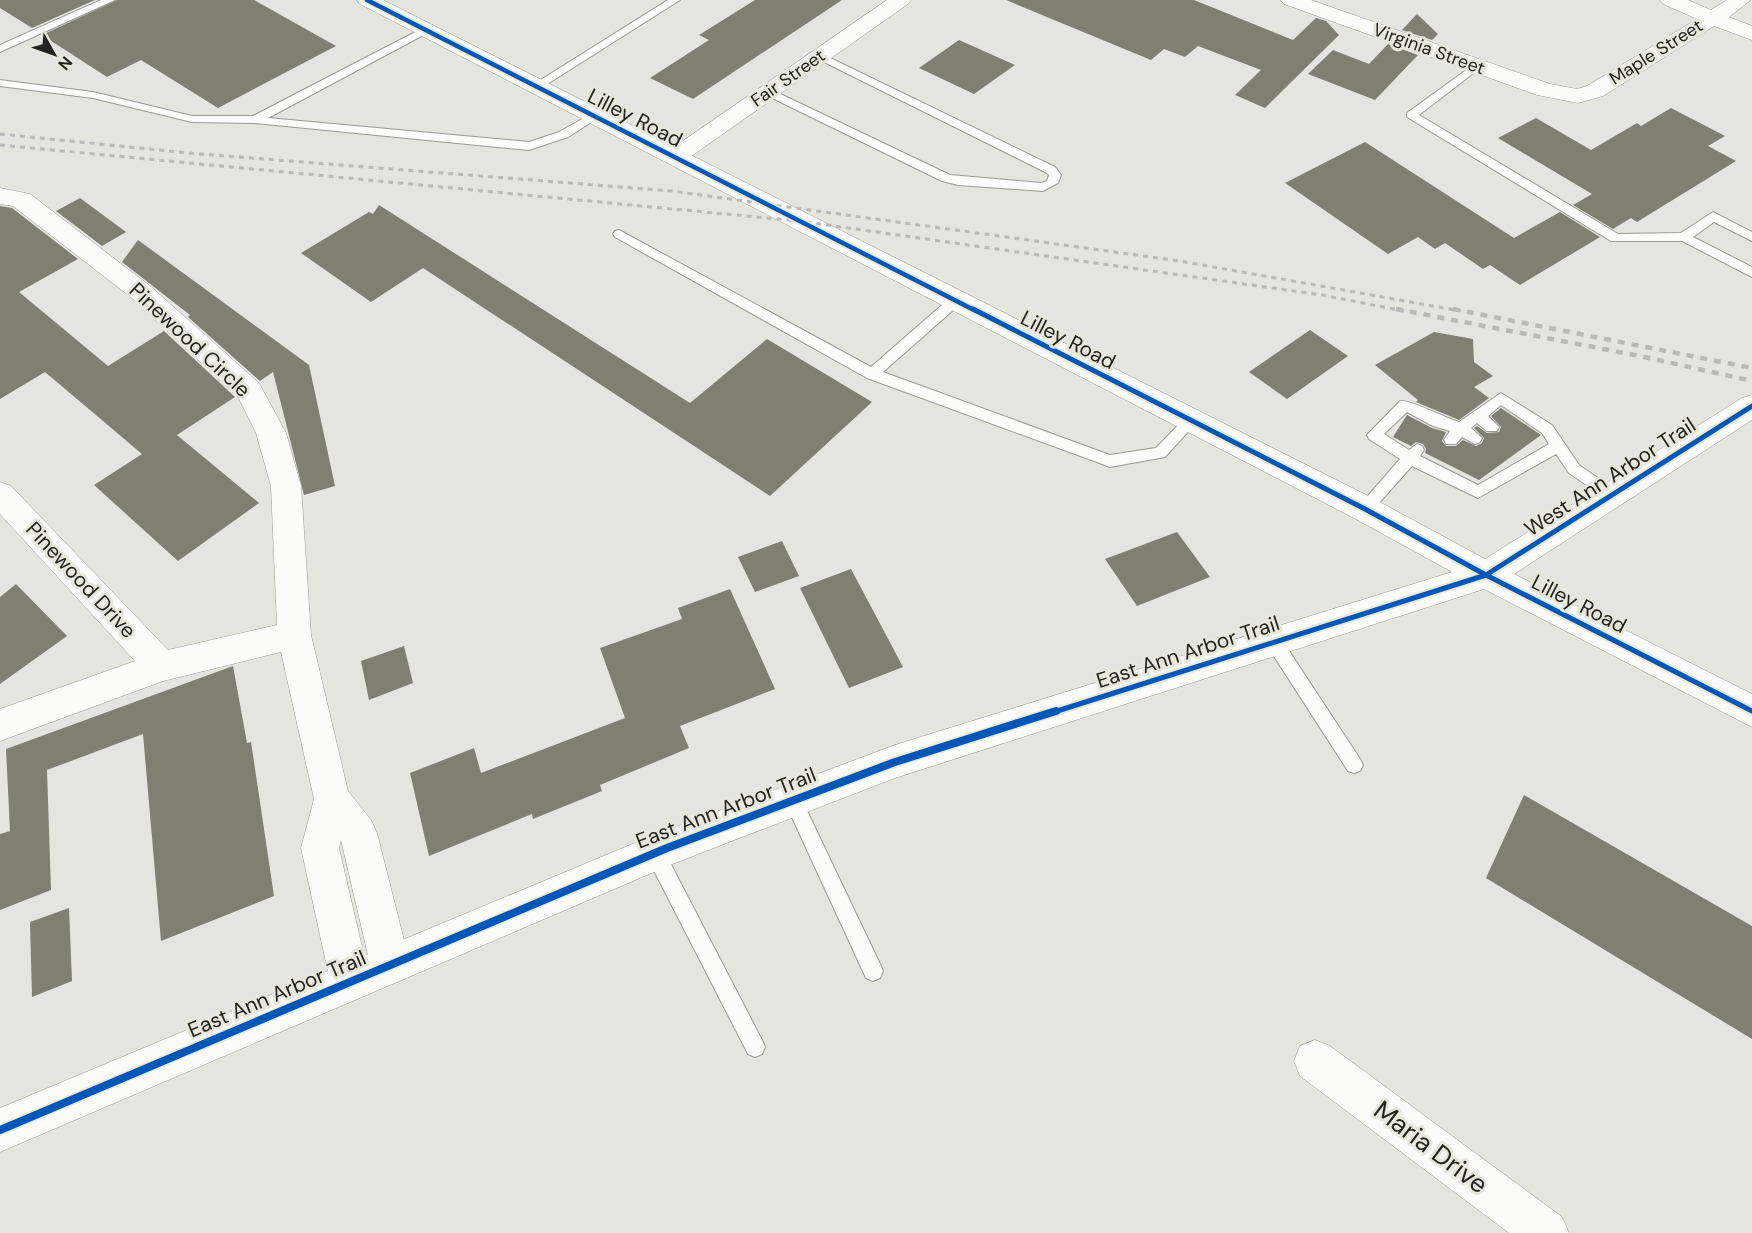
<svg xmlns="http://www.w3.org/2000/svg" width="1752" height="1233" font-family="'DM Sans',sans-serif">
<style>
.building{fill:#7f8073}
.lines{fill:none;stroke-linecap:round;stroke-linejoin:round}
.lane-casing{stroke:#9a9a95;stroke-width:2}
.street-casing{stroke:#9a9a95;stroke-width:1}
.secondary-casing{stroke:#9a9a95;stroke-width:1}
.lane{fill:#fbfbfa;fill-rule:evenodd}
.street{fill:#fbfbfa;fill-rule:evenodd}
.secondary{fill:#fbfbfa;fill-rule:evenodd}
.rail-far1{stroke:#b9b9b8;stroke-width:3;stroke-dasharray:5 5;stroke-linecap:butt}
.rail{stroke:#b9b9b8;stroke-width:4.5;stroke-dasharray:7 7;stroke-linecap:butt}
.cycleway-far2-casing{stroke:#e7e8db;stroke-width:8}
.cycleway-far1-casing{stroke:#e7e8db;stroke-width:9}
.cycleway-casing{stroke:#e7e8db;stroke-width:11}
.cycleway-far2{stroke:#0057b8;stroke-width:4.5}
.cycleway-far1{stroke:#0057b8;stroke-width:5}
.cycleway{stroke:#0057b8;stroke-width:8}
.labels{text-anchor:middle;stroke-width:6;stroke-linejoin:round;paint-order:stroke}
.far-street-label{font-size:18px;fill:#23241f;stroke:#e7e8db}
.street-label{font-size:21px;fill:#23241f;stroke:#e7e8db}
.near-street-label{font-size:26px;fill:#23241f;stroke:#e7e8db}
</style>
<rect width="100%" height="100%" fill="#e4e5de"/>
<path class="building" d="M0 0H95L32 28 0 8Z
M117 0H254L336 46 218 108 141 60 107 77 42 35Z
M755 0H842L693 99 650 78 709 40 699 35Z
M1006 0H1194L1293 40 1316 18 1326 21 1339 35 1265 108 1235 95 1261 70 1198 46 1185 57 1164 49 1151 60Z
M1417 14 1438 34 1432 40 1402 30Z
M959 40 1015 65 974 94 919 68Z
M1388 44 1418 55 1375 100 1308 74 1333 50 1369 64Z
M1671 108 1725 136 1708 146 1736 161 1637 222 1631 218 1613 229 1573 205 1592 194 1498 138 1536 118 1591 150 1637 123 1641 126Z
M1365 142 1514 238 1560 212 1600 237 1520 285 1490 265 1483 269 1445 243 1435 249 1418 237 1388 254 1285 183Z
M80 198 126 232 102 246 56 211Z
M379 205 690 403 767 339 872 402 770 496 423 268 371 302 301 253 369 212 373 214Z
M0 206 12 208 78 259 19 292 108 366 164 331 235 397 177 435 259 503 178 561 94 485 142 454 45 372 0 399Z
M138 240 309 365 335 486 304 495 273 372 260 381 188 317 190 315 122 262Z
M1310 330 1348 356 1287 399 1249 372Z
M1434 332 1473 339 1474 362 1493 376 1474 387 1489 398 1459 420 1416 402 1418 400 1375 365Z
M1501 408 1541 435 1479 480 1425 453 1426 449 1423 444 1416 442 1411 446 1393 437 1407 415 1432 428 1446 432 1442 441 1446 446H1456L1463 440 1476 446 1482 443 1484 438 1474 428 1477 426 1487 433 1499 432 1501 427 1491 416Z
M1177 532 1210 577 1137 606 1105 559Z
M782 541 799 576 755 592 738 557Z
M851 569 903 667 849 688 800 588Z
M16 584 67 636 0 684V597Z
M730 589 775 689 680 726 689 748 600 785 602 791 533 819 532 814 429 856 410 773 474 748 481 773 625 718 600 648 682 619 678 608Z
M404 646 413 683 369 700 361 661Z
M233 666 247 743 251 742 274 896 161 941 143 734 47 770 51 890 0 910V834L10 831 6 749Z
M1524 795 1752 926V1039L1486 878Z
M69 908 72 981 32 997 30 922Z"/>
<g class="lines">
<g class="lane-casing">
<path id="lane" d="M101 0H115L0 52V45Z
M668 0H680L541 88 537 89 531 86Z
M425 27 430 30 429 32 268 118 529 142 559 132 591 114 595 113 601 116 568 137 529 150 255 123 192 122 93 98 0 86V80L93 92 192 116H253Z
M820 53 1055 167 1061 175 1058 183 1043 191 958 185 942 181 764 94V90H772L950 175 1041 183 1047 181 1049 175 1047 173 816 58 815 56Z
M1476 63 1482 66 1480 68 1419 115 1618 234 1681 233 1713 212 1752 232V241L1714 222 1693 237 1752 267V277L1682 241H1611L1407 117V113Z
M619 230 871 367 950 298H960L962 301 960 304 883 372 1110 455 1156 448 1186 417H1196L1198 421 1165 457 1110 467 1105 465 867 378 615 237 613 234 615 231Z
M1501 393 1552 425 1579 465 1618 492 1621 496 1618 500H1608L1569 473 1556 454 1478 498 1412 466 1370 513H1360L1357 509 1360 505 1400 459 1369 439 1367 435 1400 401C1409 399 1445 418 1459 422ZM1501 405 1542 433 1549 444 1478 485 1420 456 1424 450 1422 446 1417 444 1409 450 1384 434 1407 412 1433 426 1450 431 1444 440 1446 444H1456L1462 437 1475 444 1480 442 1482 438 1471 428 1477 423 1487 431H1497L1499 427 1488 416Z
M1274 635 1280 637 1360 759 1363 765 1360 771 1354 773 1348 771 1268 647 1266 642 1268 637Z
M793 791 799 794 880 964 883 971 880 978 873 981 866 978 784 800 787 794Z
M655 844 662 847 762 1040 765 1047 762 1054 755 1057 748 1054 648 859 646 853 648 847Z"/>
</g>
<g class="street-casing">
<path id="street" d="M887 0H911L908 4 683 162 675 164 667 162 663 157 667 152Z
M1281 0H1311L1550 84 1577 89 1587 86 1697 19 1663 4 1660 0H1688L1711 10 1727 0H1751L1729 17 1752 26V40L1714 26 1603 96 1578 103 1537 95 1284 4Z
M0 188 30 194 150 286 259 383 286 433 301 486 311 635 348 791 371 820 377 833 410 964 404 978 390 984 376 978 370 964 341 840 339 848 370 981 364 995 350 1001 336 995 330 981 301 848 314 799 281 652 163 681 0 741V709L135 661 0 514V482L11 486 168 650 277 625 271 486 256 433 238 397 132 298 13 206 0 204Z
M1315 1040 1330 1046 1562 1217 1569 1233H1509L1300 1076 1294 1061 1300 1046Z"/>
</g>
<g class="secondary-casing">
<path id="secondary" d="M357 0H383L1376 500 1485 559 1742 398 1752 395V420L1514 574 1752 694V727L1484 589 895 778 675 863 0 1152V1108L654 835 895 745 1452 572 1354 518 360 4Z"/>
</g>
<use href="#lane" class="lane"/>
<use href="#street" class="street"/>
<use href="#secondary" class="secondary"/>
<path class="rail-far1" d="M0 134 200 154 672 191 1180 261 1461 311
M0 145 799 221 1322 295 1404 311"/>
<path class="rail" d="M1396 309 1640 356 1752 381
M1453 309 1752 368"/>
<g class="cycleway-far2-casing">
<path id="cycleway-far2" d="M367 0 976 311"/>
</g>
<g class="cycleway-far1-casing">
<path id="cycleway-far1" d="M973 309 1365 509 1486 575 1752 711
M1051 713 1486 575 1752 406"/>
</g>
<g class="cycleway-casing">
<path id="cycleway" d="M0 1130 667 848 895 762 1056 711"/>
</g>
<use href="#cycleway-far2" class="cycleway-far2"/>
<use href="#cycleway-far1" class="cycleway-far1"/>
<use href="#cycleway" class="cycleway"/>
</g>
<g class="labels">
<g class="far-street-label">
<text transform="translate(1429 49) rotate(20)" y="6">Virginia Street</text>
<text transform="translate(1656 52) rotate(-32)" y="6">Maple Street</text>
<text transform="translate(788 78) rotate(-35)" y="6">Fair Street</text>
</g>
<g class="street-label">
<text transform="translate(635 118) rotate(27)" y="7">Lilley Road</text>
<text transform="translate(190 340) rotate(43)" y="7">Pinewood Circle</text>
<text transform="translate(1068 340) rotate(27)" y="7">Lilley Road</text>
<text transform="translate(1610 477) rotate(-33)" y="7">West Ann Arbor Trail</text>
<text transform="translate(81 580) rotate(47)" y="7">Pinewood Drive</text>
<text transform="translate(1579 604) rotate(27)" y="7">Lilley Road</text>
<text transform="translate(1188 652) rotate(-18)" y="7">East Ann Arbor Trail</text>
<text transform="translate(726 808) rotate(-21)" y="7">East Ann Arbor Trail</text>
<text transform="translate(277 994) rotate(-23)" y="7">East Ann Arbor Trail</text>
</g>
<g class="near-street-label">
<text transform="translate(1431 1147) rotate(37)" y="9">Maria Drive</text>
</g>
</g>
<g transform="translate(54 54) rotate(130)" stroke="#e7e8db" stroke-width="4.5" paint-order="stroke">
<path d="M0-4.5L10 22L0 15L-10 22Z" fill="#23241f"/>
<text y="-9" font-size="16" font-weight="bold" text-anchor="middle" fill="#23241f">N</text>
</g>
</svg>
